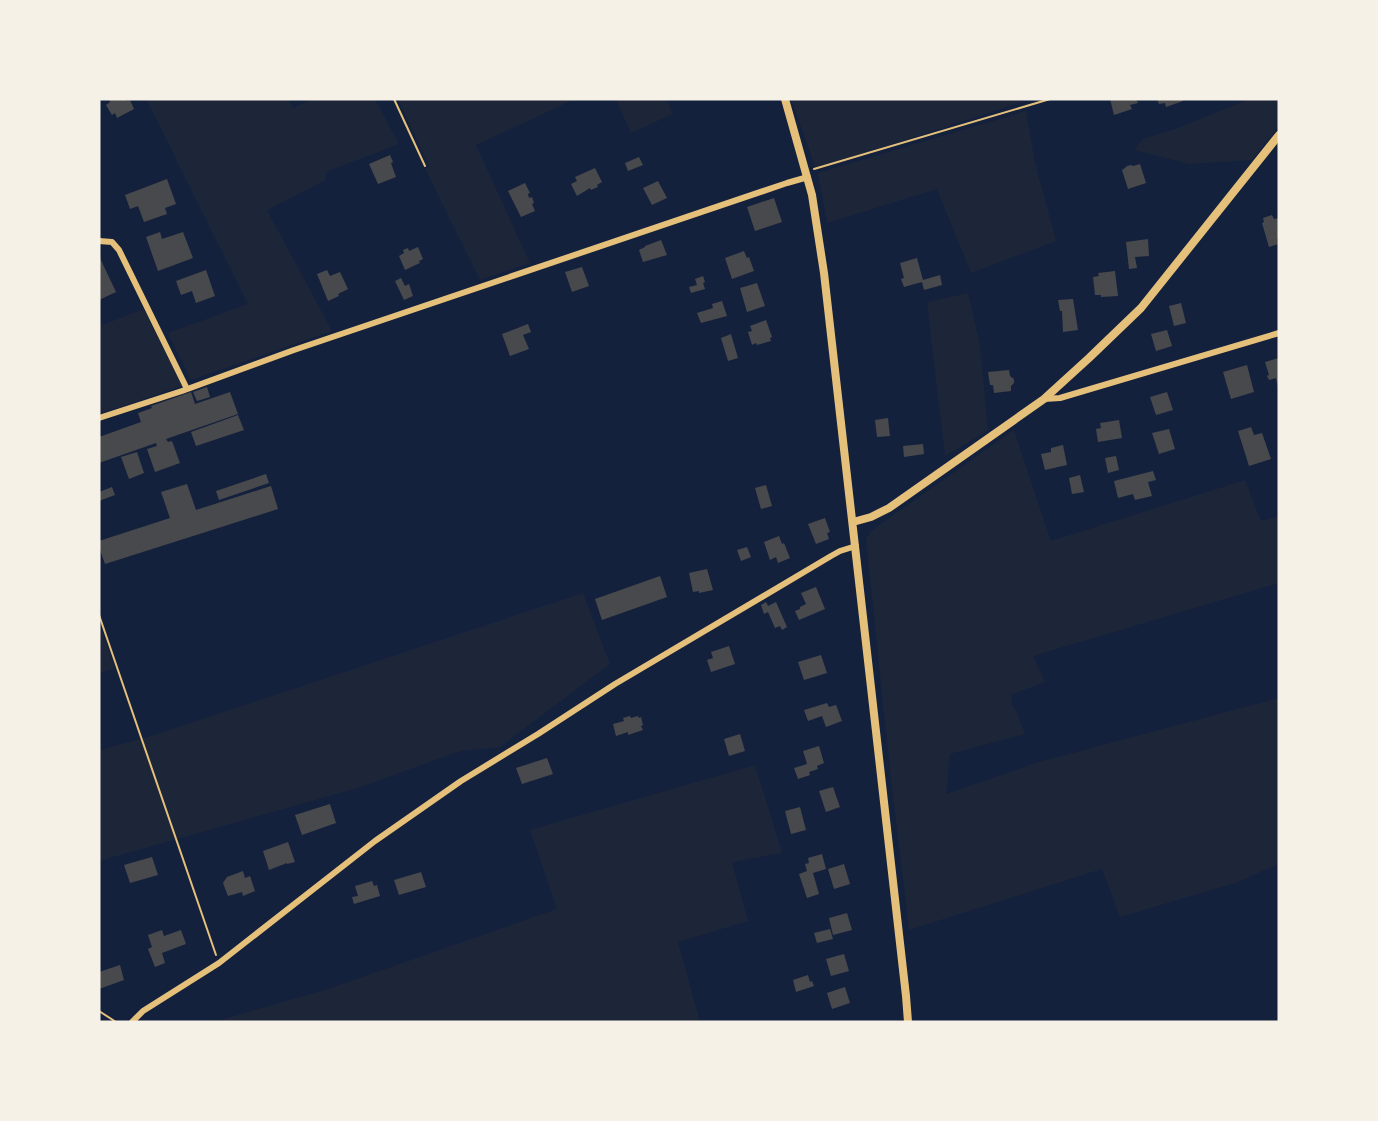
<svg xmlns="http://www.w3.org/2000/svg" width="1378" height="1121" font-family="Barlow,sans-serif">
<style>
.green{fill:#1d2539}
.building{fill:#48494c}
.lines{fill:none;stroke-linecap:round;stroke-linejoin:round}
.path{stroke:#e5c07b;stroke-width:2}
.minor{stroke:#e5c07b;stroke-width:6}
.tertiary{stroke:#e5c07b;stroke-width:8}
</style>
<rect width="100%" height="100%" fill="#14213d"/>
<path class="green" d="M146 99H289L293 108 313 99H375L399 144 326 172V180L267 210 332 331 191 380 168 333 248 304Z
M398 99H575L476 145 530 263 480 280 425 169 429 166Z
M616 99H666L673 114 631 133Z
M791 99H1031L816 169Z
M1249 99H1279V126L1252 160 1189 164 1134 150 1143 139 1178 128Z
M1026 111 1035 163 1056 241 971 273 937 189 827 223 818 173Z
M968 293 980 345 988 430 945 456 927 302Z
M144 309 182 386 99 414V326Z
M1014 430 1051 541 1245 480 1261 521 1279 516V583L1033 656 1045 682 1011 695 1012 706 1016 710 1025 734 950 754 946 794 1039 762 1279 698V864L1235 883 1120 917 1102 869 909 930 890 770 866 539 871 531Z
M583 593 610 664 500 747 460 751 358 788 99 861V750L145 738Z
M99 623 115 668 99 673Z
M755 765 782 853 732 862 748 921 678 942 700 1022H214L328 989 557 909 530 830Z"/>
<path class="building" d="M109 99H126L127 101 130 100 134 109 117 118 115 113 112 115 106 105 110 102Z
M1110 99H1136L1138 103 1130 105 1132 109 1114 115Z
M1157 99H1182L1183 101 1166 107 1165 103 1159 104Z
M390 155 393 162 391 163 396 177 378 184 369 164Z
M639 157 643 165 628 171 625 163Z
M1140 164 1146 183 1128 189 1122 170 1125 168 1127 166 1131 165 1133 166Z
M595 168 602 182 597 185 598 187 591 190 590 188 577 196 571 184 577 181 575 177Z
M167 179 176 204 165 208 167 214 144 222 138 206 130 209 125 195Z
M658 181 667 198 652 205 643 188Z
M525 183 530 193 528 194 529 198 532 197 534 203 532 204 535 211 521 217 508 191Z
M774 198 782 222 755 231 747 207Z
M1272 215 1274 219 1279 218V239H1277L1278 244 1269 247 1262 223 1264 222 1263 218Z
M160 232 162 239 183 232 193 258 158 271 146 237Z
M1148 239 1149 256 1135 257 1137 268 1129 269 1126 242Z
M661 240 667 255 643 262 639 250 645 247V246Z
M418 247 423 259 419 261 420 263 405 270 399 256 404 253 403 250 408 248 409 251Z
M744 251 747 258 749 257 754 271 732 279 725 258Z
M99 256 116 292 99 300Z
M917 258 923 280 940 275 942 285 924 290 922 282 904 287 901 279 904 278 900 263Z
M582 267 589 286 572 292 565 272Z
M206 270 215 296 196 303 192 291 181 295 176 281Z
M327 270 330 276 340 272 348 289 338 294 339 296 328 301 317 274Z
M1115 271 1118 296 1101 297V295H1095L1093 277 1099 276 1098 273Z
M703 276 705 282 703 283 705 289 691 293 689 287 697 285 695 279Z
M401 278 405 286 409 284 413 296 404 300 395 281Z
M757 283 765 306 747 312 740 288Z
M1073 299 1078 330 1063 332 1062 311H1060L1058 300Z
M722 301 727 316 701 323 697 313 713 308 712 304Z
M1181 303 1186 323 1174 326 1169 306Z
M766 320 772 337 770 338 771 341 757 345 756 343 752 345 748 332 752 331 750 326Z
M528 324 531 332 523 335 529 349 510 356 502 334Z
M1167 330 1172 346 1156 351 1151 334Z
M731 334 738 358 728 361 721 338Z
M1279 358V387H1278L1276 378 1269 380 1267 376 1269 375 1265 362Z
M1247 365 1254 392 1231 399 1223 372Z
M1009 370 1010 376 1014 379V383L1011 386V391L994 393 993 385H990L988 372Z
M207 387 210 397 197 401 193 392Z
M191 392 195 404 230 392 238 414 166 439 168 442 172 441 180 463 155 472 147 449 157 446 156 443 99 463V437L141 422 138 413 152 408 151 406Z
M1167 392 1173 410 1156 415 1150 397Z
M238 415 244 430 196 446 191 432Z
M888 418 890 436 877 437 875 420Z
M1119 420 1122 438 1098 442 1096 429 1101 428 1100 423Z
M1251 427 1254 435 1262 433 1271 459 1249 466 1238 431Z
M1169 429 1175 449 1159 454 1152 433Z
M923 444 924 454 904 457 903 446Z
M1063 445 1067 465 1045 470 1041 454 1051 452V448Z
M137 452 144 473 129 479 121 457Z
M1116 456 1119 470 1108 473 1105 458Z
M1153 471 1156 480 1148 482 1152 496 1135 500 1133 494 1118 498 1114 481Z
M266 474 269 483 219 500 216 491Z
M1080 475 1084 492 1072 494 1069 478Z
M187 484 196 510 271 486 278 509 105 564 99 547V541L170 518 161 492Z
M766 485 772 506 761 509 755 488Z
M112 487 115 495 99 501V492Z
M825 518 830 532 827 533 829 539 816 544 808 524Z
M779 536 782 544 784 543 790 558 778 563 776 557 770 560 764 542Z
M747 547 751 557 741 561 737 550Z
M707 569 713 590 699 593V591L693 592 689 573Z
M660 576 667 597 602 620 595 599Z
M816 587 825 609 799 620 795 611 800 609V607L806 604 801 593Z
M766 602 768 606 776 602 787 627 782 630 780 626 775 628 768 612 764 614 761 605Z
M729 646 735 664 711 672 707 660 713 658 711 652Z
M821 655 827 673 804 680 798 662Z
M827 703 829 707 836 705 842 721 826 727 822 716 808 721 804 710Z
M630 716 631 718 638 716 639 718 641 717 643 725 641 726 643 730 628 735V732L616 736 613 724 624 721 623 718Z
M740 734 745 751 729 756 724 739Z
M819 746 824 763 817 766 818 769 809 772 810 775 798 779 794 768 807 764 803 751Z
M547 758 553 774 522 784 516 768Z
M833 787 840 807 826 812 819 791Z
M330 804 336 823 302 835 295 815Z
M800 807 806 830 791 834 785 811Z
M288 842 295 862 287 864V863L269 870 263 851Z
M822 854 826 869 813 873 819 894 807 898 799 874 807 871 805 864 809 863 808 858Z
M152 857 158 875 130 883 124 865Z
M844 864 850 884 834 889 828 869Z
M243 871 245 878 250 876 255 891 243 896 242 892 228 896 223 883 227 877Z
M421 872 426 887 399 895 394 880Z
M372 881 374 886 377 885 380 896 354 904 352 897 358 896 355 886Z
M847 913 852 930 833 935 829 918Z
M830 929 833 939 817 943 814 933Z
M162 930 164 936 181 930 186 944 162 953 165 963 155 967 148 949 152 947 148 935Z
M844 954 849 971 831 976 826 959Z
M120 965 124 980 99 989V972Z
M808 975 810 982 812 981 814 986 796 992 793 980Z
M845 987 850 1003 832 1009 827 993Z"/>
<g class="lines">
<path class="path" d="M394 99 425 166
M814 169 1050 99
M99 615 216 955
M99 1011 116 1022"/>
<path class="minor" d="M99 241 112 242 119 250 187 389
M1044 399 1060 398 1279 333
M99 418 182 391 294 350 787 183 808 177
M132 1022 143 1011 219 963 375 841 461 781 538 734 615 684 831 556 840 551 856 546"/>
<path class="tertiary" d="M785 99 812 195 824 273 906 996 908 1022
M853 522 871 517 889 508 1044 399 1089 358 1141 308 1279 135"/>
</g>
<rect width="1378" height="1121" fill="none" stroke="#f6f1e7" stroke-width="201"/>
</svg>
